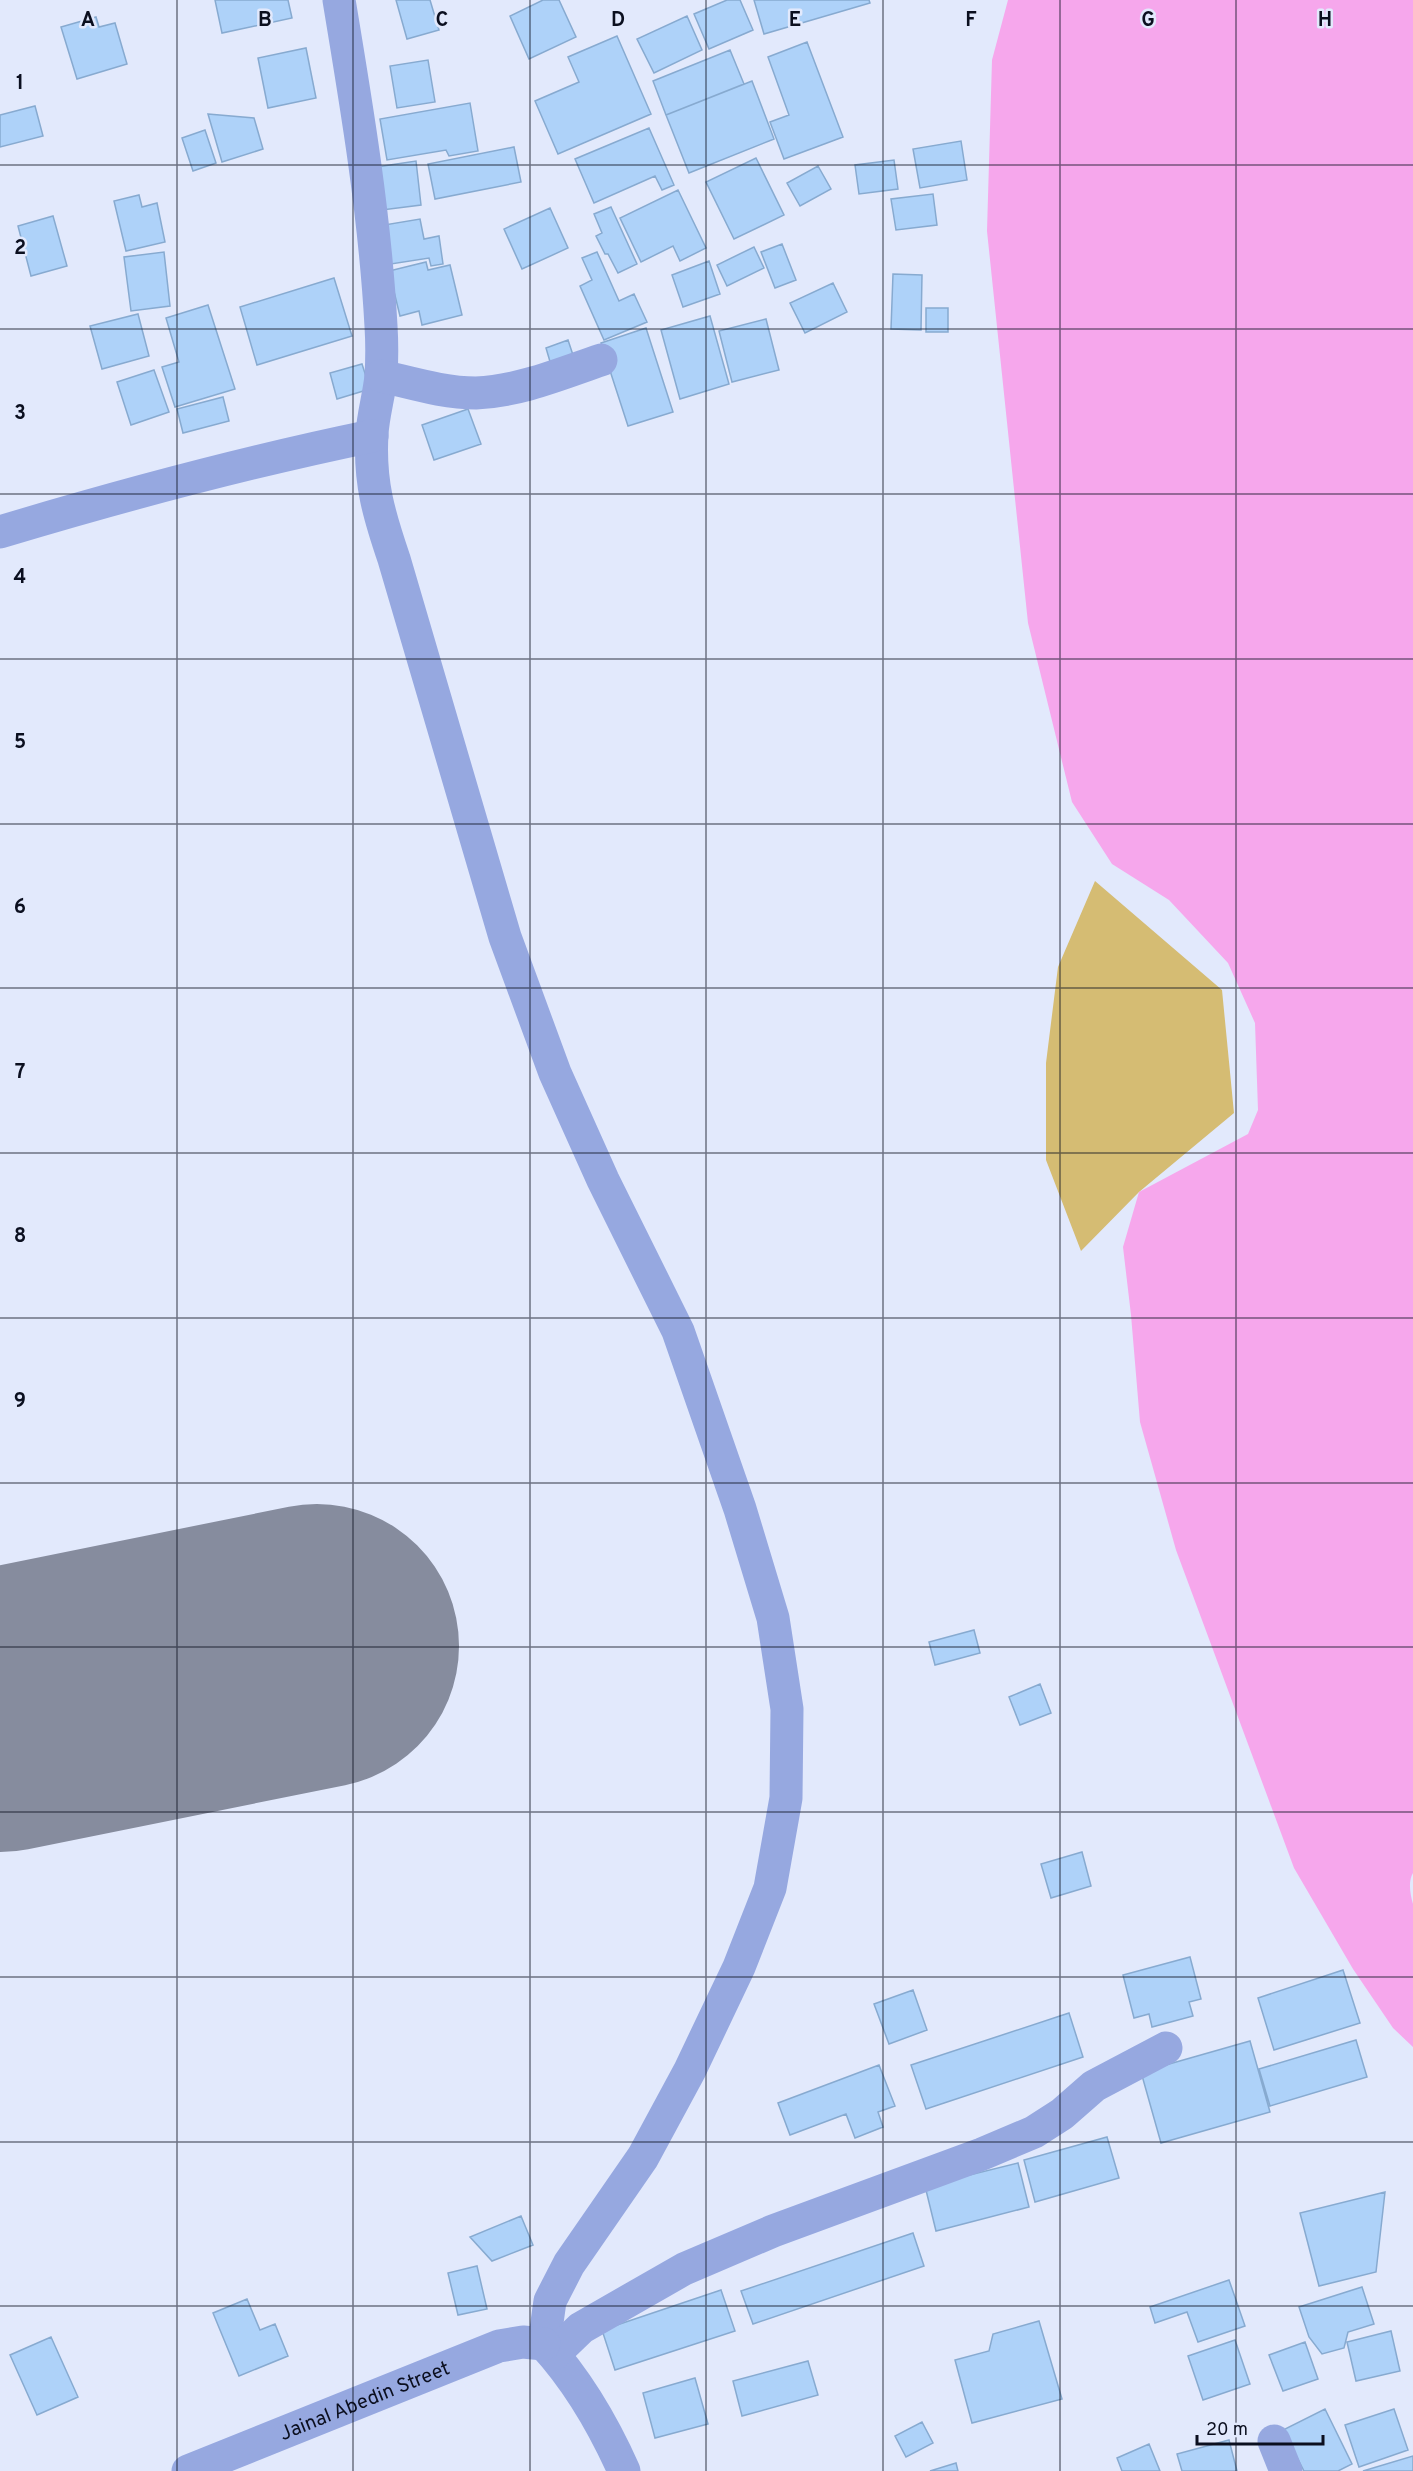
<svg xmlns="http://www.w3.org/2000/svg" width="1413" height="2471" font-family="Overpass,sans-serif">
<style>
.green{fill:#d5bc73}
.water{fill:#f6a7ec}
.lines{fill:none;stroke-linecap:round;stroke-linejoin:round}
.runway{stroke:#868c9e;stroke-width:284}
.building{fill:#aed2f9;stroke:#87aad0;stroke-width:1.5}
.minor{stroke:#96a8e0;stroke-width:33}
.grid{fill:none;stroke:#0b0f1f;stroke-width:1.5;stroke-opacity:0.55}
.labels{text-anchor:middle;stroke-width:5;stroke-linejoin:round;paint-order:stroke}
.street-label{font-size:20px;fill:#0b0f1f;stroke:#e2e9fc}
.grid-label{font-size:20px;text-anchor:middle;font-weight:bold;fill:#0b0f1f;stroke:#e2e9fc;stroke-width:5;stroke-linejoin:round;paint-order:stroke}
</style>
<rect width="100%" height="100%" fill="#e2e9fc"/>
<path class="green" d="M1095 881 1222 990 1234 1113 1139 1192 1081 1251 1046 1160V1063L1058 967Z"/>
<path class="water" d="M1008 0H1413V1873C1408 1881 1410 1894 1413 1904V2047L1393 2028 1353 1969 1294 1868 1176 1550 1140 1422 1131 1315 1123 1247 1139 1192 1248 1134 1258 1110 1255 1023 1228 963 1169 900 1112 864 1072 802 1028 623 987 231 992 60Z"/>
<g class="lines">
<path class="runway" d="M0 1710 317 1646"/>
</g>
<path class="building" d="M215 0H288L292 18 222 33Z
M396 0H430L439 30 407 39Z
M543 0H559L576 37 529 59 510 16Z
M727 0H740L753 30 709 49 694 14Z
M754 0H869L870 3 764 34Z
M687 16 702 50 654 73 637 39Z
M96 17 99 27 115 23 127 64 77 79 61 27Z
M617 36 651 114 558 154 535 101 579 82 568 57Z
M807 42 843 137 784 159 770 122 789 115 768 57Z
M306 48 316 98 268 108 258 58Z
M730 50 744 84 666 115 653 81Z
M428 60 435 102 397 108 390 66Z
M752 81 774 139 689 173 666 115Z
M470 103 478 151 449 156 446 150 387 160 380 119Z
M35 106 43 136 0 147V115Z
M208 114 254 118 263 149 222 162Z
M649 128 674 185 662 190 655 176 594 203 575 159Z
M205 130 216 163 193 171 182 138Z
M961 141 967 180 920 188 913 149Z
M514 147 521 182 435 199 428 164Z
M756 158 784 215 734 239 706 182Z
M894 160 898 189 859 194 855 165Z
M416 161 421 205 382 210 377 167Z
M818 166 831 189 800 206 787 183Z
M678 190 706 248 680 261 673 246 641 262 620 218Z
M933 194 937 225 896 230 891 199Z
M139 195 142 207 157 203 165 242 126 251 114 201Z
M611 207 637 264 618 273 608 254H605L596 236 602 233 594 214Z
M550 208 568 248 522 269 504 229Z
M53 216 67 266 31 276 18 226Z
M420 219 424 239 439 236 443 264 431 266 429 258 391 264 384 225Z
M782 244 796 280 775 288 761 252Z
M754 247 764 268 727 286 717 265Z
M164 252 170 306 131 311 124 257Z
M597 252 619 301 634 294 647 322 604 340 580 286 592 280 582 258Z
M709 261 720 294 683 307 672 275Z
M426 262 428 270 450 265 462 315 422 325 419 311 400 316 389 271Z
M893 274 922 275 921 330 891 329Z
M334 278 352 336 257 365 240 307Z
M833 283 847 312 805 333 790 303Z
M208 305 235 389 175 407 162 367 179 362 166 318Z
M926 308H948V332H926Z
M138 314 149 356 102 369 90 326Z
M710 316 729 384 680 399 661 330Z
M766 319 779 370 732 382 719 331Z
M646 328 673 412 628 426 601 343Z
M568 340 574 358 551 365 546 348Z
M362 364 370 389 337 399 330 373Z
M154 370 169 412 131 425 117 382Z
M223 397 229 421 183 433 177 409Z
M468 409 481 444 434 460 422 425Z
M974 1630 980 1653 935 1665 929 1642Z
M1040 1684 1051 1713 1020 1725 1009 1697Z
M1082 1852 1091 1886 1051 1898 1041 1864Z
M1190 1957 1201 1999 1189 2002 1193 2016 1152 2027 1149 2014 1134 2018 1123 1975Z
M1343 1970 1360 2023 1274 2050 1258 1998Z
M913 1990 927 2030 889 2044 874 2004Z
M1069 2013 1083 2057 926 2109 911 2065Z
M1356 2040 1367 2077 1270 2106 1259 2069Z
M1250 2041 1270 2112 1161 2143 1141 2072Z
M879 2065 895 2106 878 2112 883 2127 855 2138 846 2114 790 2135 778 2103Z
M1107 2137 1119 2178 1035 2202 1024 2160Z
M1018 2163 1029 2207 936 2231 925 2186Z
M1385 2192 1376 2272 1319 2286 1300 2213Z
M521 2216 533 2245 492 2261 470 2237Z
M913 2233 924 2266 753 2324 741 2291Z
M477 2266 487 2309 458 2315 448 2273Z
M1229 2280 1245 2326 1198 2342 1187 2312 1155 2323 1150 2307Z
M1362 2287 1374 2324 1348 2332 1344 2348 1322 2354 1309 2337 1299 2307Z
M721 2290 735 2331 615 2370 602 2330Z
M247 2299 260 2330 275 2324 288 2356 239 2376 213 2313Z
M1039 2321 1062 2399 972 2423 955 2360 989 2351 993 2334Z
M1391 2331 1400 2371 1356 2381 1347 2342Z
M51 2337 78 2397 37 2415 10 2355Z
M1235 2340 1250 2384 1203 2400 1188 2356Z
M1305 2342 1318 2379 1283 2391 1269 2355Z
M808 2361 818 2395 742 2416 733 2381Z
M695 2378 708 2424 655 2438 643 2393Z
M1325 2409 1352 2464 1338 2471H1304L1283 2430Z
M1394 2409 1408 2450 1359 2467 1345 2425Z
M922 2422 933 2443 906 2457 895 2436Z
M1229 2440 1237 2471H1182L1177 2454Z
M1149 2444 1160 2471H1122L1117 2458Z
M1413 2456V2471H1363Z
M956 2463 958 2471H930Z"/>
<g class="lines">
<g class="minor">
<path d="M339 0C357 108 375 216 381 326 382 342 382 359 381 376 379 396 373 415 372 434 369 482 379 515 394 559L505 937 555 1073 603 1180 678 1331 740 1509 773 1618 787 1709 786 1798 770 1888 739 1967 690 2070 643 2157 569 2264 550 2301 544 2344"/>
<path d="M381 376C412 383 444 393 476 393 520 391 560 374 601 360"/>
<path d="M0 532C123 495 246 462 372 436"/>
<path d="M544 2344C579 2382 603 2424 624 2471"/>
<path d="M554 2354 581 2328 684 2269 773 2231 982 2154 1034 2132 1062 2114 1094 2086 1166 2048"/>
<path d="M1274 2441 1286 2471"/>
<path id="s1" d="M188 2471 499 2346 523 2342 544 2344"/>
</g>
</g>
<path class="grid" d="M177 0V2471M353 0V2471M530 0V2471M706 0V2471M883 0V2471M1060 0V2471M1236 0V2471M0 165H1413M0 329H1413M0 494H1413M0 659H1413M0 824H1413M0 988H1413M0 1153H1413M0 1318H1413M0 1483H1413M0 1647H1413M0 1812H1413M0 1977H1413M0 2142H1413M0 2306H1413"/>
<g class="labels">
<g class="street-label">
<text dy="7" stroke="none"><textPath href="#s1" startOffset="190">Jainal Abedin Street</textPath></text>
</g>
</g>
<g class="grid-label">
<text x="88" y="26">A</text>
<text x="265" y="26">B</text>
<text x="442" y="26">C</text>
<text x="618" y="26">D</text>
<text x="795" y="26">E</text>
<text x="971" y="26">F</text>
<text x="1148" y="26">G</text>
<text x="1325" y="26">H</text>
<text x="20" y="89">1</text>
<text x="20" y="254">2</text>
<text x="20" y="419">3</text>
<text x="20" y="583">4</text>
<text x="20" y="748">5</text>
<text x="20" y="913">6</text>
<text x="20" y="1078">7</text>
<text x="20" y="1242">8</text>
<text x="20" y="1407">9</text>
</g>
<path d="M1197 2435v9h126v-9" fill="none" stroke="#0b0f1f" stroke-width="3"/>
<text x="1206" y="2435" font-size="18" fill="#0b0f1f" stroke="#e2e9fc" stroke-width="4.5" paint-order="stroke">20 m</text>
</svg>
